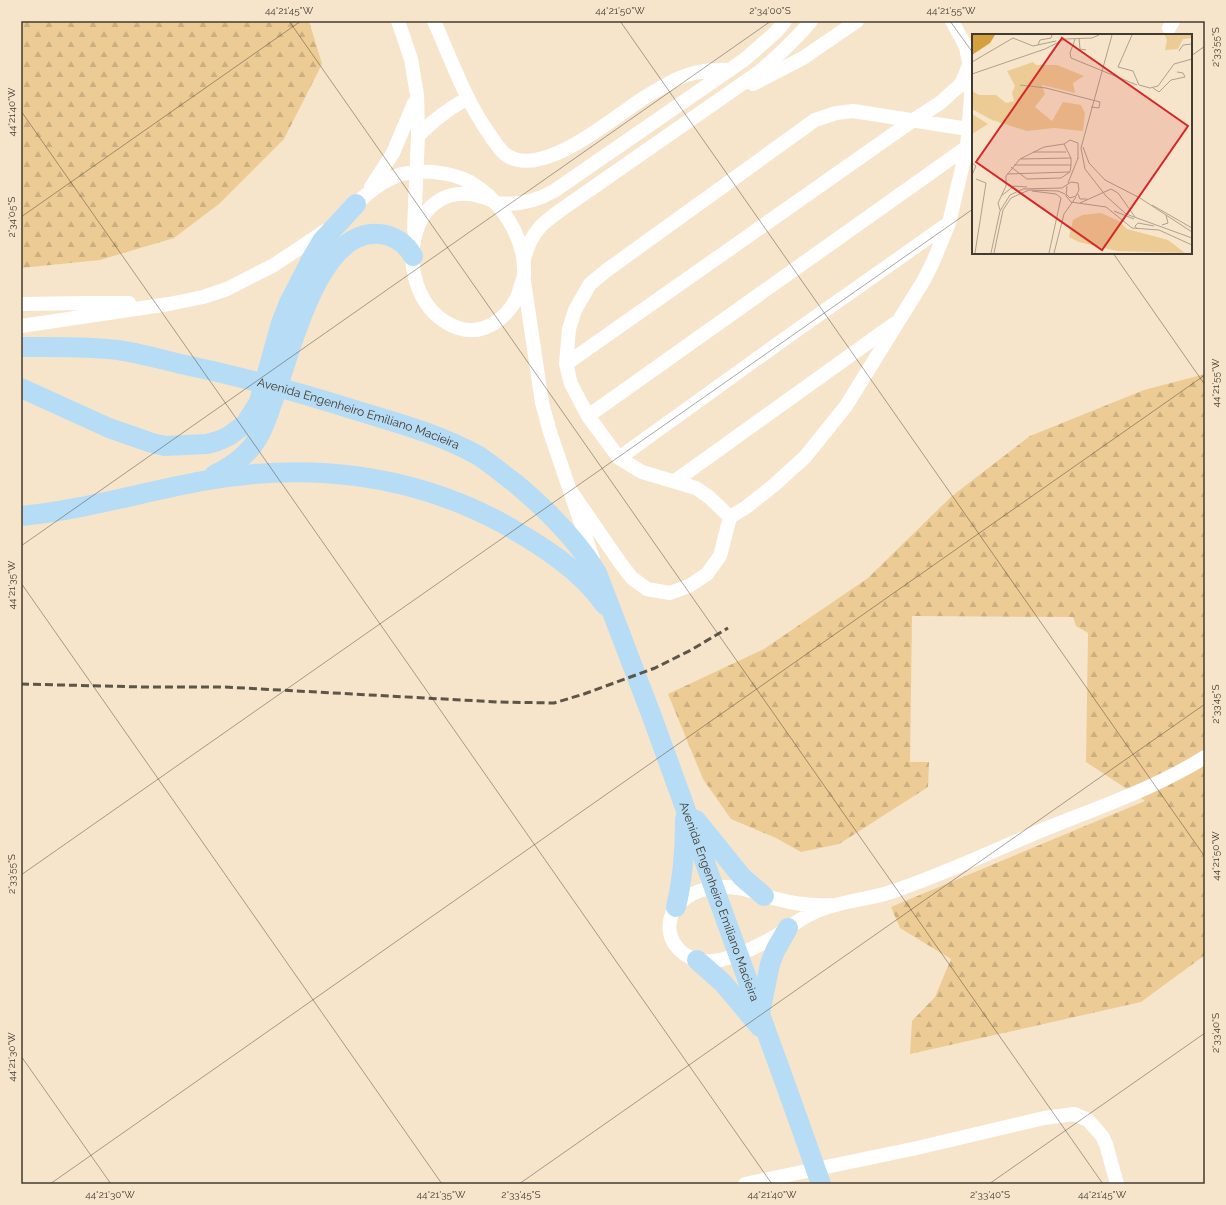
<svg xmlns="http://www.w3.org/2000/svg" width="1226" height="1205" font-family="Raleway,sans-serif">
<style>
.forest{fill:url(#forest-firs)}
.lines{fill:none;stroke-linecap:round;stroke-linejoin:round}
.minor{stroke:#fff;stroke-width:14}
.highway{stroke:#b6ddf5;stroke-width:20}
.rail{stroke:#5e5549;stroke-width:3;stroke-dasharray:8 4;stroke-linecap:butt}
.ticks{fill:none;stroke:#423b31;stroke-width:1;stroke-opacity:0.45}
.labels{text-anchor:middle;stroke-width:4;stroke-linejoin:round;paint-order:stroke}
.street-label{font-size:12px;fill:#423b31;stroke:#f6e5cb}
.inset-road{fill:none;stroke:#aea18d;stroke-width:1}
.view{fill:#d62828;fill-opacity:0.15;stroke:#d62828;stroke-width:2}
.inset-edge{fill:none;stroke:#423b31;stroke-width:2}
.neatline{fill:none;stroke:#423b31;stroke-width:1.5}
.ticks-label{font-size:10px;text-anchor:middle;fill:#423b31}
</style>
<defs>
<pattern id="forest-firs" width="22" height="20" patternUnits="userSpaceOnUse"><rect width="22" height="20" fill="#edcb94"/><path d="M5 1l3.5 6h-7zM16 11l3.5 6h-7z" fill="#ccaf80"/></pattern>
</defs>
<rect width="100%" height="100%" fill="#f6e5cb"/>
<path class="forest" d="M25 21H309L322 64 284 139 219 204 174 238 100 260 21 268V22Z
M1205 374V955L1141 1002 910 1054 912 1021 935 997 951 959 900 928 891 907 1145 801 1086 762 1088 633 1076 626 1073 617 912 616 910 762H929L928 787 839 844 801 852 776 838 731 819 703 779 668 694 764 649 868 578 952 496 1030 436 1144 390Z"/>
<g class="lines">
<path class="minor" d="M398 21 411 59 417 95 418 136 414 230
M434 21C451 59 465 100 490 135 494 141 499 149 505 154 540 182 615 116 645 97 655 91 666 85 677 79 694 71 711 69 730 70
M1169 28 1173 21
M753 84 803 58 857 21
M418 136C435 119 447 110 468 98
M371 187 393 153 414 103
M495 203C517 206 535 202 554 191L744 60 776 32 785 21
M349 210C364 196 382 180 402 174 422 169 451 172 470 182 501 200 526 238 524 275 523 280 520 287 519 292 514 308 499 323 484 328 472 332 460 330 449 324 387 291 406 165 491 200
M524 260C530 231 545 221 568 205L759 72C778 56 795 40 811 21
M524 281 542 403 550 432 593 559
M21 304 87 303H129
M21 326 169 304 203 297 227 289 274 265 325 231
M566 364 912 121 940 103 961 84 968 68
M588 416 967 147
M619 458 790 335 949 223
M675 481 894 324
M570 490 621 564 632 578 647 589 658 591 670 593 689 586 707 574 720 556 730 517 745 508 773 486 805 457 846 406 924 280 933 262 949 223 967 147 971 97 969 63 966 47 952 21
M730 517 709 497 696 488 642 472 619 458 588 416 571 384 566 364 569 329 575 310 590 284 607 270 815 120 836 113 853 111 968 129
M831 905C812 906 795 904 777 899 768 897 759 893 751 891 731 885 703 885 686 898 682 901 678 904 675 908 658 937 683 964 713 961 736 959 769 941 788 928 797 922 805 916 815 912 839 901 866 900 891 892 942 875 991 852 1040 831 1096 808 1154 789 1205 757
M745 1184 917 1148 1044 1118 1074 1114 1088 1120 1102 1136 1106 1144 1117 1184"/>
<g class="highway">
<path id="s1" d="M21 347C53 347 86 346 118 350 139 353 160 359 181 364 239 376 298 392 355 410 397 423 440 434 479 456 491 464 503 474 515 483 546 509 576 538 597 573L651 714 789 1094 821 1184"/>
<path d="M21 388 109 428 152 443 165 446 207 444 218 441 229 436 245 424 259 402 281 323 289 303 312 258 322 241 356 204"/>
<path d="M214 475C233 466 250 454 260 434 285 387 309 228 379 234 394 235 406 244 413 256"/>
<path d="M21 516C83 510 142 492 203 481 306 462 409 473 502 523 538 543 581 570 605 605"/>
<path d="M696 820 742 877 764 896"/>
<path d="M676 907C683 878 685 849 685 819"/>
<path d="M697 960 723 983 760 1027"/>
<path d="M760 1013 770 964 775 951 788 928"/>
</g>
<path class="rail" d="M21 684 144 687H225L498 702 554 703 584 694 655 668 691 650 728 628"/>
</g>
<path class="ticks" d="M289 21 1103 1184M620 21 1205 857M950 21 973 53M1191 56 1205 46M21 111 772 1184M21 217 301 21M1113 253 1205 385M21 546 771 21M21 583 442 1184M21 875 973 209M21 1056 111 1184M50 1184 1205 375M519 1184 1205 704M989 1184 1205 1033"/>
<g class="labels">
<g class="street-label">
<text dy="4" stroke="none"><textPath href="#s1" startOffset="346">Avenida Engenheiro Emiliano Macieira</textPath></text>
<text dy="4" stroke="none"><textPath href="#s1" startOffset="992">Avenida Engenheiro Emiliano Macieira</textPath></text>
</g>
</g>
<g transform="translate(972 34)">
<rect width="220" height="220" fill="#f6e5cb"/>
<path d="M193 1H220V4L211 5 206 15 193 16 195 6ZM61 28 64 31H85L112 42 101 49 103 59 70 51 73 60 63 73 80 87 91 68 109 71 113 79 111 97 82 94 55 97 20 86 0 75V57L7 61H24L34 69 42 67 40 59 43 52 35 37ZM129 179 147 187 155 195 196 206 213 219 145 217 107 208 97 203 101 186 110 181Z" fill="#edcb94"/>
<path d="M0 80 16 90 0 100Z" fill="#edcb94"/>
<path d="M0 1H23L18 9 0 21Z" fill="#d5a03d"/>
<path class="inset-road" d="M140 1 109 114 113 135 134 162 154 180 220 204M160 1 146 33 161 37 167 51 178 54 186 52 202 30 220 25M107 4 108 15 114 16M103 5 98 19 99 24 165 51M66 11 68 6 79 4 80 1M207 17 211 11 220 10M0 28 41 4 61 12 84 7M0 40 73 15 93 5 120 4 127 1M48 51 74 54 128 68 127 74 119 73M181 54 187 58 199 46 213 43 211 39 205 38M111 113 117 129 133 146 168 164 220 198M61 118H94M49 125 99 124M0 129 4 132 0 141M42 131H99M39 133 55 145 89 144 98 138 99 131V124L92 110M35 140 97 138M96 149 106 124M95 152 94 162 99 168 134 173M60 157 84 160 89 164 77 219M106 160 108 165H115M29 162 42 152 55 153M108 169 139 155 146 159 163 183M180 171 220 194M134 173 160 194 187 196 220 211M28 176 26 169 34 152V142L48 125 72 113 92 110 98 106 106 109V125M142 177 162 185M190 191 196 189 194 181M165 195 163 192 166 189 182 192M3 219 14 149 4 145M19 219 28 177 38 161 51 155 90 154 99 148 106 149 107 156 104 162 98 164 94 160M22 219 31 176 39 164 57 156 86 157 93 160M82 219 92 180 104 163"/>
<path class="view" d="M90 4 216 92 130 216 4 128Z"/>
<rect width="220" height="220" class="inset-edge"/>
</g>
<rect width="1226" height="1205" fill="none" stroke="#f6e5cb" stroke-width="44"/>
<rect x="22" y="22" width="1182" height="1161" class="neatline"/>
<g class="ticks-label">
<text x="289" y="14">44°21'45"W</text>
<text x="620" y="14">44°21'50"W</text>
<text x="770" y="14">2°34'00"S</text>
<text x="951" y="14">44°21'55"W</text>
<text transform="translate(1215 47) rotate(-90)" y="4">2°33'55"S</text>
<text transform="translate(11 112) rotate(-90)" y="4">44°21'40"W</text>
<text transform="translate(11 217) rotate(-90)" y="4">2°34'05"S</text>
<text transform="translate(1215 383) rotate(-90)" y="4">44°21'55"W</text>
<text transform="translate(11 585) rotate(-90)" y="4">44°21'35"W</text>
<text transform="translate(1215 704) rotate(-90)" y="4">2°33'45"S</text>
<text transform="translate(1215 856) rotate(-90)" y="4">44°21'50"W</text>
<text transform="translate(11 874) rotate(-90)" y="4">2°33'55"S</text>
<text transform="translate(1215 1033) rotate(-90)" y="4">2°33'40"S</text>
<text transform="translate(11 1057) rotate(-90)" y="4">44°21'30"W</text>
<text x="110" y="1198">44°21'30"W</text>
<text x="441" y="1198">44°21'35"W</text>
<text x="521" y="1198">2°33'45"S</text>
<text x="772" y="1198">44°21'40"W</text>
<text x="990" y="1198">2°33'40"S</text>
<text x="1102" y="1198">44°21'45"W</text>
</g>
</svg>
